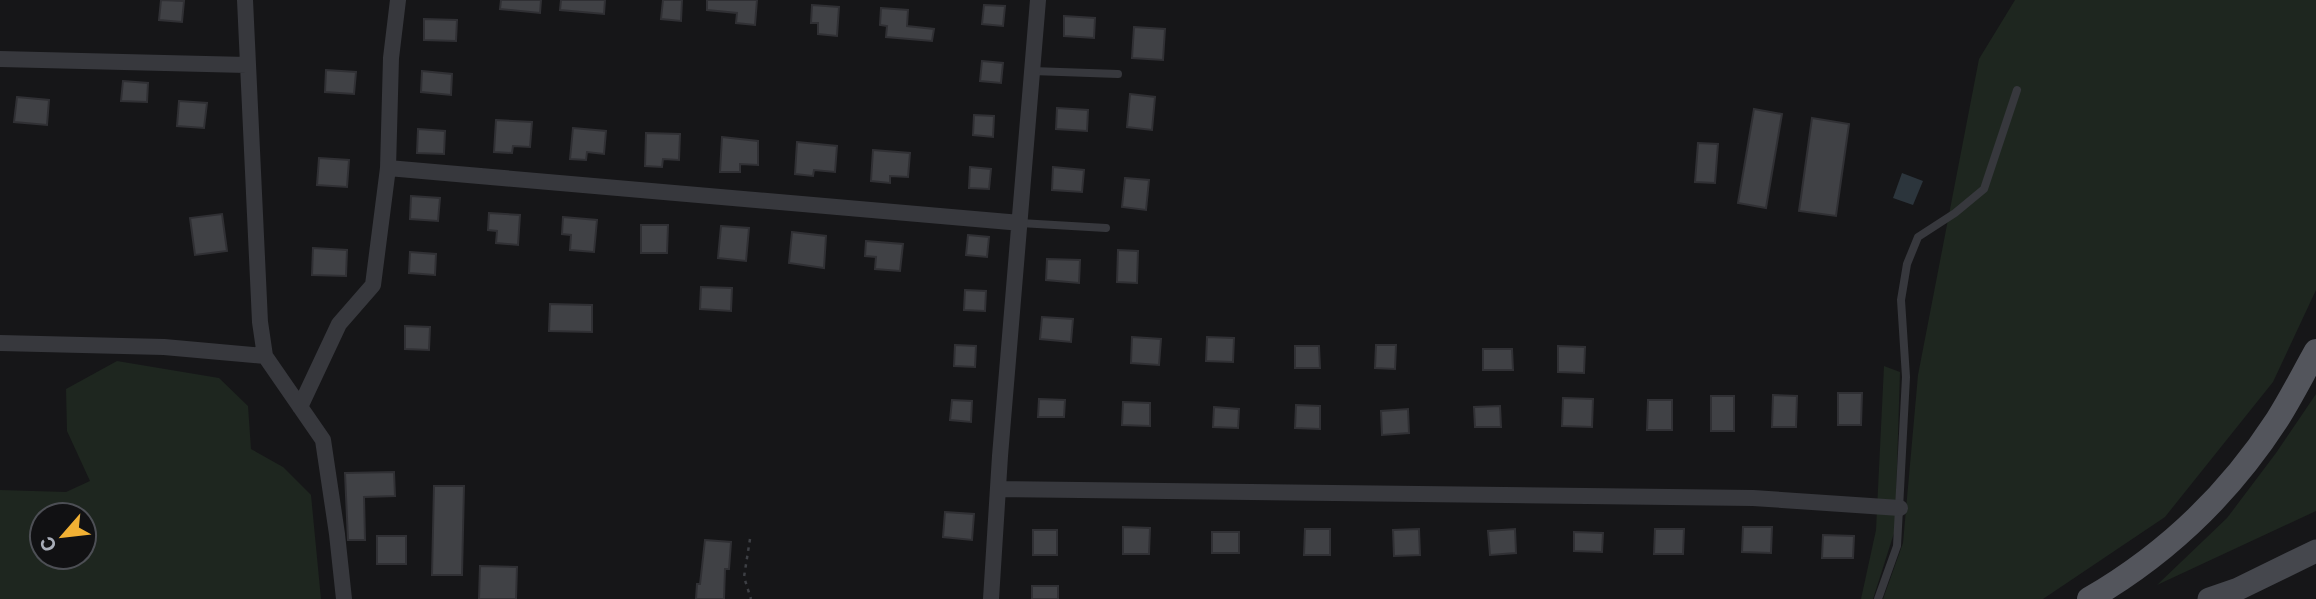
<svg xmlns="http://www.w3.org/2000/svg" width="2316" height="599" font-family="Inter,sans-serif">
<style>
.green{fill:#1e261f;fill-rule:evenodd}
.water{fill:#2c353c}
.building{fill:#404145;stroke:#303034;stroke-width:2}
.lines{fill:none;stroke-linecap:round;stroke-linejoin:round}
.path{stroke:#3d3f44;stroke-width:2.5;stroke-dasharray:3.5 5;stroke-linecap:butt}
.service{stroke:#37383d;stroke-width:8}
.minor{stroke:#37383d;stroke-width:16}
.secondary{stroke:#45474d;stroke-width:23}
.primary{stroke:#53555c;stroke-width:24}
</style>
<rect width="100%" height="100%" fill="#161618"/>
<path class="green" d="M2015 0H2316V290L2273 382 2165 517 2043 599H1883L1903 543 1918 375 1979 59Z
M117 361 219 378 248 406 251 449 283 467 311 495 321 599H0V490L66 492 90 481 67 431 66 389ZM42 515H84V557H42Z
M1884 366 1900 372 1895 530 1873 599H1861L1876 530Z
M2316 394V511L2157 585 2227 518 2276 453Z"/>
<path class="water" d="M1902 173 1923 181 1913 205 1893 198Z"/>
<path class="building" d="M161 0 184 1 182 22 159 20Z
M501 0H541L540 13 500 9Z
M561 0H605L604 14 560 10Z
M663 0H682L681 21 661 19Z
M707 0H757L755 25 736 23 737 13 707 10Z
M812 5 839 7 837 36 818 34V23H811Z
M984 5 1005 6 1003 26 982 24Z
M881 8 908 10 907 26 934 29 932 41 886 37 887 26 880 25Z
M1064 16 1095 18 1094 38 1064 36Z
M424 19 457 20 456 41 424 40Z
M1134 27 1165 29 1163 60 1132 58Z
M982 61 1003 63 1001 83 980 81Z
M326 70 356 72 354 94 325 92Z
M422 71 452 74 451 95 421 92Z
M123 81 148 83 147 102 121 101Z
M1130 94 1155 97 1152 130 1127 127Z
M17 97 49 100 47 125 14 122Z
M179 101 207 103 204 128 177 126Z
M1057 108 1088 110 1087 131 1056 129Z
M1754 109 1782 114 1766 208 1738 203Z
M974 115 994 116 993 137 973 135Z
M1812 118 1849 124 1836 216 1799 211Z
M496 120 532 122 530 147 513 146 512 153 494 152Z
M573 128 606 131 604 154 587 152 586 160 570 159Z
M418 129 445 131 444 154 417 153Z
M646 133 680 134 679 160 663 159 662 167 645 166Z
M722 137 758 141V165L740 164V172H720Z
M797 142 837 146 835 172 814 170 813 176 795 174Z
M1698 143 1718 144 1715 183 1695 182Z
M873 150 910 153 908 177 890 176V183L871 181Z
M319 158 349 160 347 187 317 185Z
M970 167 991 169 989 189 969 188Z
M1053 167 1084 170 1082 192 1052 190Z
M1125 178 1149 180 1146 210 1122 207Z
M411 196 440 198 438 221 410 219Z
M489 213 520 215 518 245 496 243 497 231 488 230Z
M222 214 227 251 195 255 190 218Z
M563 217 597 220 594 252 570 250 571 235 562 234Z
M641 225H668L667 253H641Z
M721 226 749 228 746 261 718 258Z
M792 232 826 236 824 268 789 263Z
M968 235 989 237 987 257 966 255Z
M866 241 903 244 900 271 875 269 876 257 865 256Z
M313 248 347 250 346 276 312 275Z
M1118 250 1138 251 1137 283 1117 282Z
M410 252 436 254 435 275 409 273Z
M1047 259 1080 260 1079 283 1046 280Z
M701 287 732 288 731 311 700 309Z
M965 290 986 291 985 311 964 310Z
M550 304 592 305V332L549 331Z
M1042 317 1073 319 1071 342 1040 339Z
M405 326 430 327 429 350 405 349Z
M1132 337 1161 339 1159 365 1131 363Z
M1207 337 1234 338 1233 362 1206 361Z
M955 345 976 346 975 367 954 366Z
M1376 345H1396L1395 369 1375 368Z
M1295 346H1319L1320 368H1295Z
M1558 346 1585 347 1584 373 1558 372Z
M1483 349H1512L1513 370H1483Z
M1838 393H1862L1861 425H1838Z
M1773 395 1797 396 1796 427H1772Z
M1711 396H1734V431H1711Z
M1563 398 1593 399 1592 427 1562 426Z
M1039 399 1065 400 1064 417H1038Z
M952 400 972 401 971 422 950 420Z
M1648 400H1672V430H1647Z
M1123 402 1150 403V426L1122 425Z
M1296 405 1320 406V429L1295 428Z
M1500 406 1501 427H1475L1474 407Z
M1214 407 1239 409 1238 428 1213 427Z
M1408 409 1409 433 1382 435 1381 411Z
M394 472 395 496 364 497 365 540H348L345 473Z
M434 486H464L462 575H432Z
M945 512 974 514 972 540 943 537Z
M1123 527 1150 528 1149 554H1123Z
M1743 527H1772L1771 553 1742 552Z
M1305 529H1330V555H1304Z
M1419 529 1420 555 1394 556 1393 530Z
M1515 529 1516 553 1490 555 1488 531Z
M1655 529H1684L1683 554H1654Z
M1033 530H1057V555H1033Z
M1212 532H1239V553H1212Z
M1574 532 1603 533 1602 552 1574 551Z
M1823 535 1854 536 1853 558H1822Z
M377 536H406V564H377Z
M705 540 731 542 729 569H725L724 599H696L697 584H700Z
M480 566 517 567 516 599H479Z
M1032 586H1058V599H1032Z"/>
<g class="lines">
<path class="path" d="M750 539 744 577 751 599"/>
<path class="service" d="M1032 71 1118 74
M1020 223 1106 228
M1878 599 1897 546 1906 377 1901 300 1907 264 1918 237 1955 213 1984 189 2017 90"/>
<path class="minor" d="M245 0 260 322 265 356 323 440 337 534 344 599
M0 59 247 65
M388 168 1020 223
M0 343 164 347 265 356
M300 407 339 324 373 285 388 168 391 58 398 0
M998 489 1753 498 1900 508
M991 599 1000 456 1038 0"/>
<path class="secondary" d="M2209 599 2238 589 2316 551"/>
<path class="primary" d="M2089 599C2165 555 2229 494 2277 420 2291 398 2303 374 2316 351"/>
</g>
<g transform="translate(63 536) rotate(242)"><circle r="33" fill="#111113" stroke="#4d4f55" stroke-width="2"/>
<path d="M0-5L12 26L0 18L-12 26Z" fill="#f2b134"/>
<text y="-10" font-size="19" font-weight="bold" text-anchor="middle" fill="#a8adb8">С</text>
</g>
</svg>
